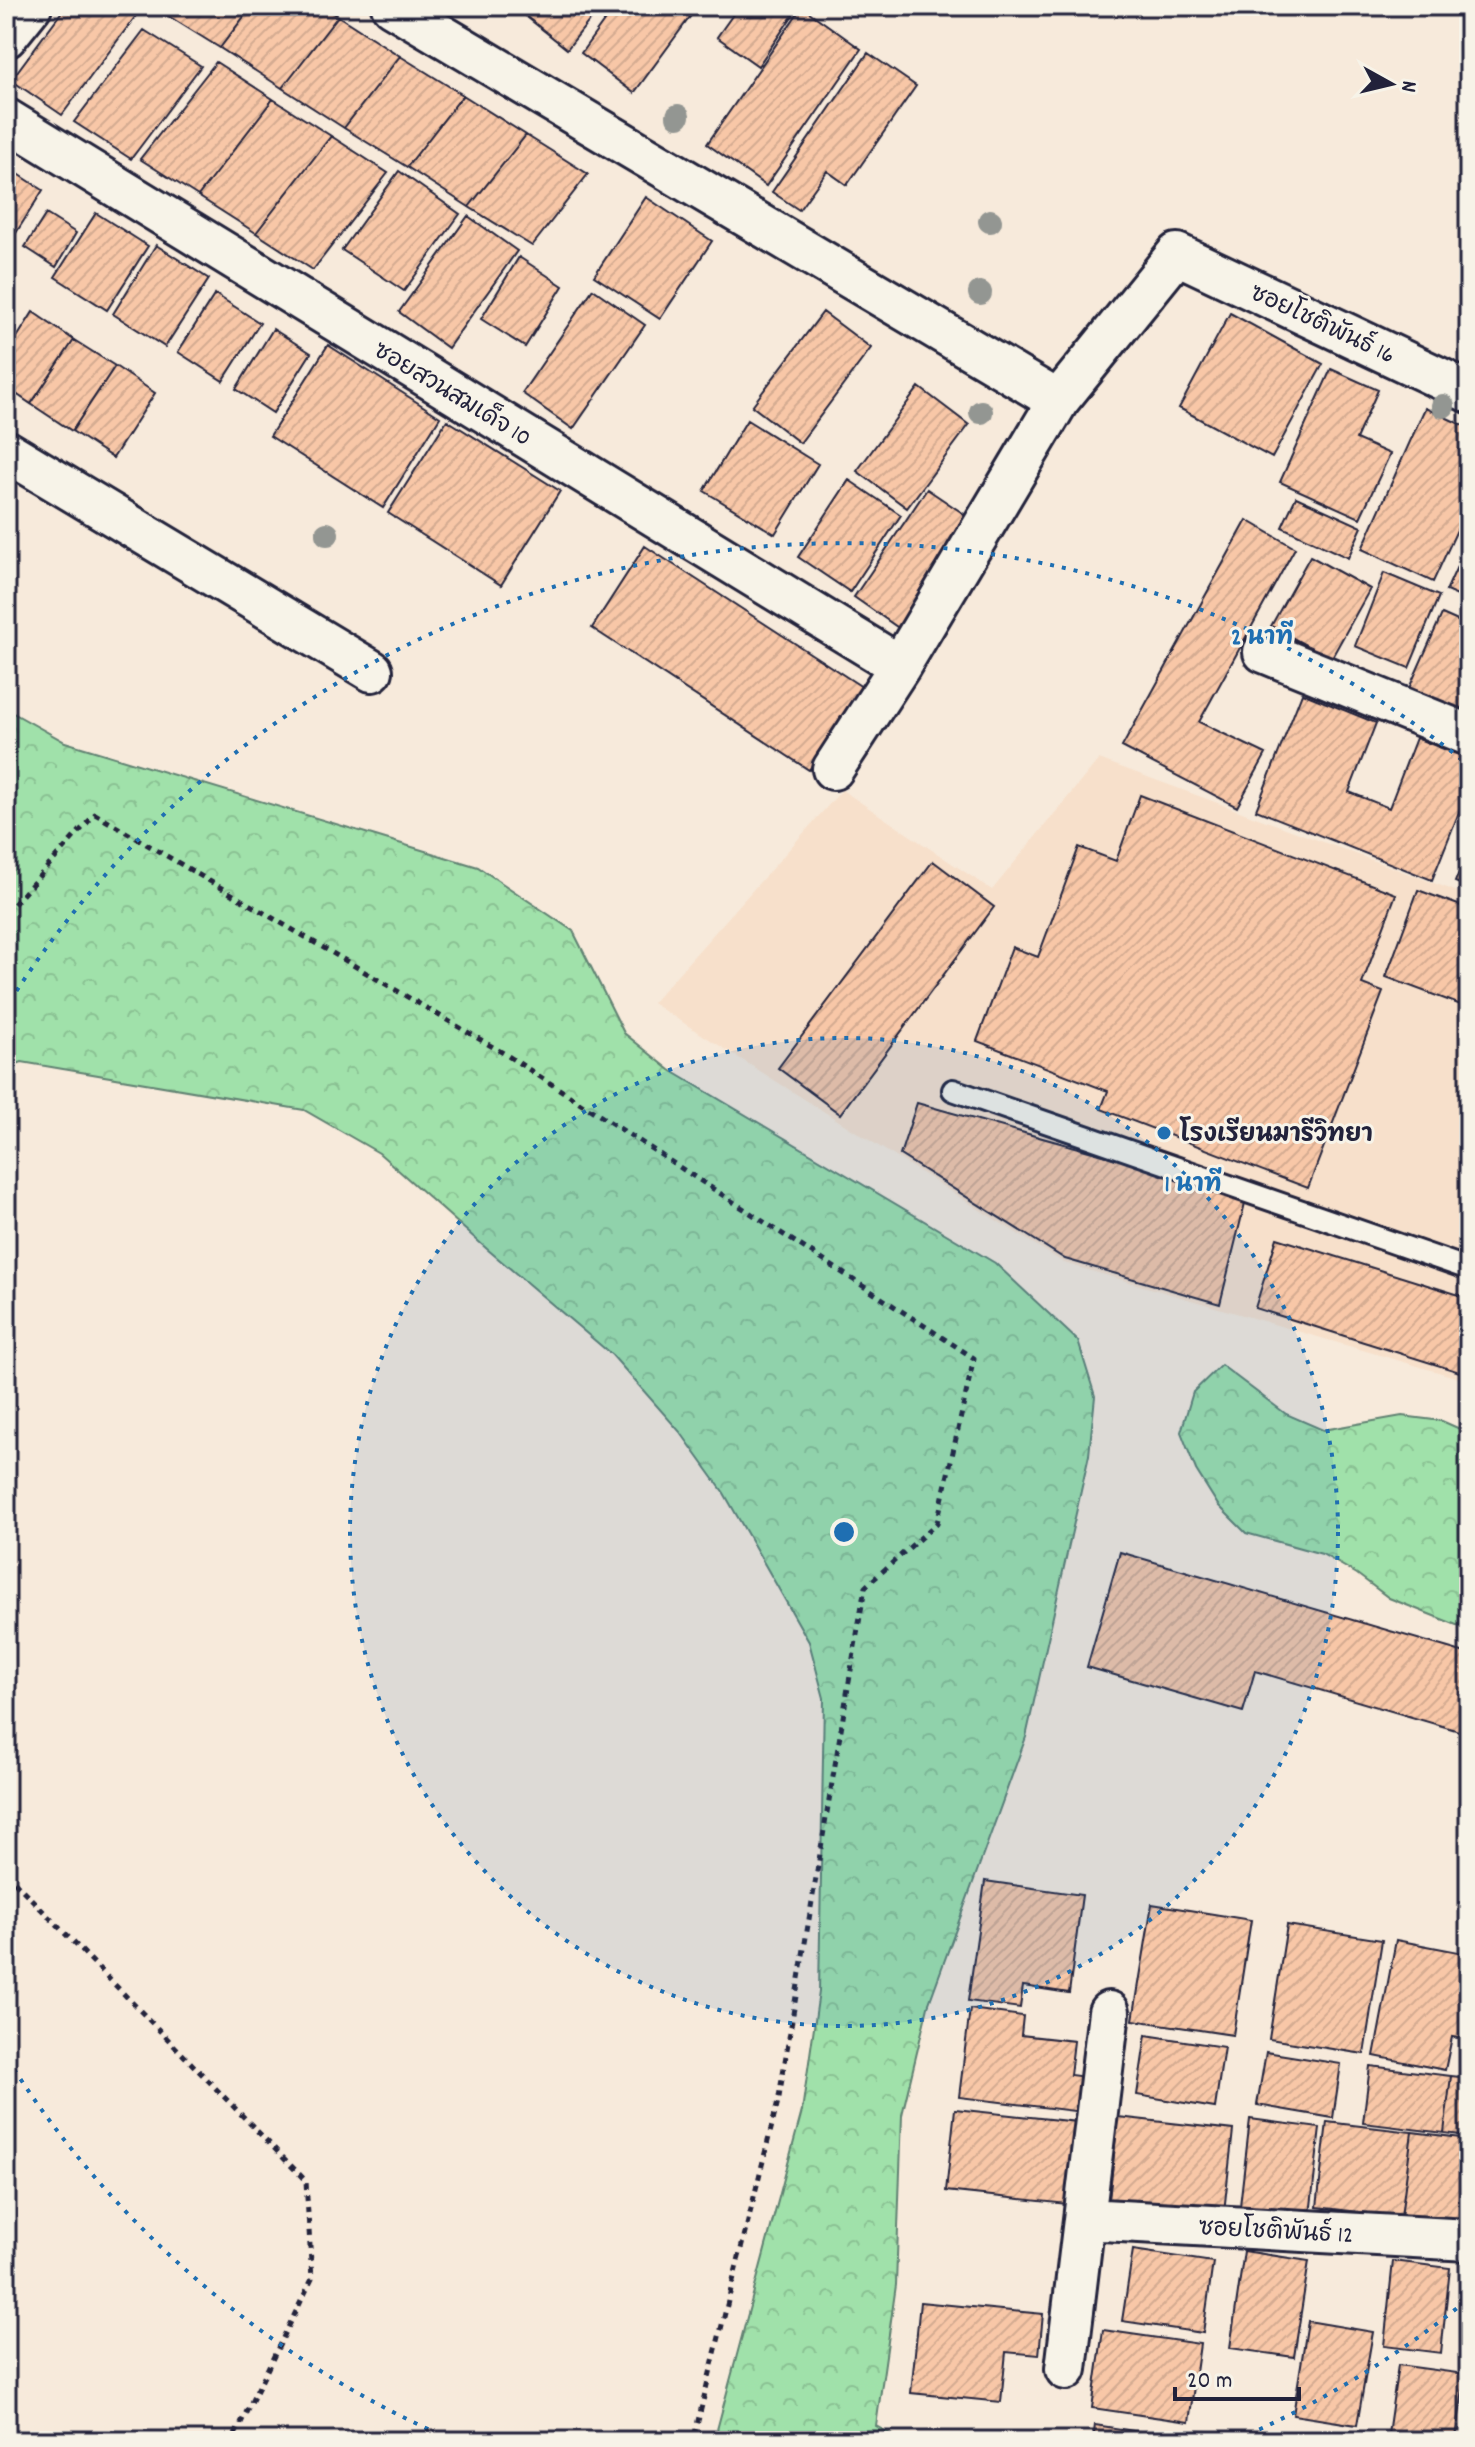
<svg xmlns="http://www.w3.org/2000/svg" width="1475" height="2447" font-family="Dekko,'Playpen Sans Thai',sans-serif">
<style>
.built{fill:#f7e0cb}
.forest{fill:url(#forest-crowns);stroke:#618272;stroke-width:2}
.building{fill:url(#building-hatch);stroke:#22223b;stroke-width:2}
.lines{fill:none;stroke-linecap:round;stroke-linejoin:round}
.service-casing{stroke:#22223b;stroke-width:26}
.minor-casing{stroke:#22223b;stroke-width:46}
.path{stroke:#22223b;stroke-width:5;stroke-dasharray:6 6;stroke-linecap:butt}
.service{stroke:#f7f3e8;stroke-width:20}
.minor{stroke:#f7f3e8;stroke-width:40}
.tree{fill:#939692}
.ring{fill:none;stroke:#1f6fb2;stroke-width:4;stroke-dasharray:4 8}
.poi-dot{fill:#1f6fb2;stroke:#f7f3e8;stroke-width:3}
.labels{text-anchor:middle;stroke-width:6;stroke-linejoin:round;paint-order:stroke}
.street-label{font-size:24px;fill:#22223b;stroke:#f7f3e8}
.poi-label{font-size:24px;font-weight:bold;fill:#22223b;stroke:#f7f3e8;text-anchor:start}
.centre{fill:#1f6fb2;stroke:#f7f3e8;stroke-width:4}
.ring-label{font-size:24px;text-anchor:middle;font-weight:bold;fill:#1f6fb2;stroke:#f7f3e8;stroke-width:6;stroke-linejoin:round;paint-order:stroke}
</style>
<defs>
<pattern id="forest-crowns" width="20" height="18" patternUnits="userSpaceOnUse" patternTransform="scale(2)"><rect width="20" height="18" fill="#a0e1aa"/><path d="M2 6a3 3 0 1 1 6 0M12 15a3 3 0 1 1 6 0" fill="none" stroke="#8ac193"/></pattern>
<pattern id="building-hatch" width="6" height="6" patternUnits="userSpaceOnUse" patternTransform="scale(2)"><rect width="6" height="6" fill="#f8c7a7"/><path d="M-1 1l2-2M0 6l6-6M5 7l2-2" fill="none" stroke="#d4ab91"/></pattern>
</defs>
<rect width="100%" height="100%" fill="#f7eadb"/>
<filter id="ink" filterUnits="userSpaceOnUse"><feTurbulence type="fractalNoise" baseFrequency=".0125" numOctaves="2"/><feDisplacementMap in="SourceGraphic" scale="16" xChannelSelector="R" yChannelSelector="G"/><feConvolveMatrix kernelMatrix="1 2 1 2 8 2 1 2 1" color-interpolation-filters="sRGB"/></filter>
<g filter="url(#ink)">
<path class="built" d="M1099 759 1469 896V1381L1064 1263 652 1003 842 790 992 890Z"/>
<path class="forest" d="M6 709 65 742 478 867 573 931 624 1033 670 1070 995 1263 1078 1341 1095 1396 1089 1455 1026 1737 928 2006 902 2115 896 2285 876 2426 903 2441H714L802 2111 819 1992 824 1698 809 1642 724 1493 681 1433 612 1355 487 1249 379 1153 304 1110 22 1062 6 1068Z
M1221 1365 1286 1414 1323 1430 1402 1416 1442 1421 1469 1433V1630L1389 1598 1357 1574 1322 1554 1246 1533 1218 1505 1196 1470 1181 1432 1193 1392Z"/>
<path class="building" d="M66 6H128L138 13 62 115 11 80Z
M159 6H252L220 48 157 9Z
M252 6H323L338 16 282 88 220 48Z
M513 6H601L567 49Z
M615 6H698L634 93 581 53Z
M739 6H799L758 66 717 37Z
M802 7 861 49 766 186 707 144Z
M338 16 400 56 344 128 282 88Z
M144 30 201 66 131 159 74 122Z
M868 53 916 86 847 185 827 171 799 210 772 192Z
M400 56 463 95 407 167 344 128Z
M216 62 273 99 198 196 140 159Z
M463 95 526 135 469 207 407 167Z
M273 99 331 136 256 233 198 196Z
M526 135 588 174 532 246 469 207Z
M331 136 388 173 313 270 256 233Z
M6 166 43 190 11 241 6 238Z
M399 171 460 214 404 291 342 250Z
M646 197 712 241 660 319 594 276Z
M96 213 148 246 107 310 55 277Z
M46 214 76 233 56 267 25 247Z
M468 216 517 251 448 348 399 312Z
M156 245 209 279 165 347 113 314Z
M519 257 563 286 525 347 481 319Z
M593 289 645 325 573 429 522 393Z
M215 294 260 323 223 381 178 352Z
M33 312 74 340 31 404 6 387V355Z
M823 312 871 348 800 443 752 406Z
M1230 313 1323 364 1272 458 1179 408Z
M273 329 311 353 273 413 236 389Z
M74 340 115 366 72 431 31 404Z
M328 345 440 417 383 508 270 436Z
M115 366 155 393 113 458 72 431Z
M1331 369 1378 390 1356 439 1390 454 1360 518 1280 482Z
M919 387 969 425 907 508 857 471Z
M1425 408 1469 428V504L1433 582 1362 549Z
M447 420 560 491 501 585 388 513Z
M747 420 818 464 775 534 704 491Z
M849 480 901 515 850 592 798 557Z
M927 489 973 520 900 629 854 597Z
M1296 497 1362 527 1348 558 1282 527Z
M1247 520 1295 548 1199 722 1266 754 1237 807 1122 747Z
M1469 540V601L1446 591Z
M645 546 862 687 809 770 592 628Z
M1310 556 1370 589 1331 659 1271 626Z
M1384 573 1439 596 1409 668 1355 646Z
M1442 614 1469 626V697L1459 719 1406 695Z
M1302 693 1376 723 1349 792 1389 808 1416 738 1469 759V787L1432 880 1256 810Z
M1140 795 1396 894 1362 984 1383 992 1308 1188 1101 1109 1108 1091 977 1041 1012 947 1038 957 1079 847 1116 861Z
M1469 848V888L1455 882Z
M933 861 994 907 840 1114 778 1068Z
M1418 890 1469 909V1008L1386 977Z
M917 1103 1247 1195 1220 1304 1065 1259 900 1155Z
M1277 1238 1469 1298V1375L1255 1308Z
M1120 1552 1469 1654V1734L1255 1671 1243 1712 1087 1667Z
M985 1881 1082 1895 1069 1993 1023 1986 1020 2008 968 2001Z
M1152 1904 1251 1920 1233 2035 1133 2020Z
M1287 1925 1382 1940 1364 2054 1269 2039Z
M1396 1940 1469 1954V2040L1452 2037 1445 2070 1374 2056Z
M970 2009 1023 2016 1021 2035 1074 2041 1070 2075 1086 2077 1082 2112 959 2097Z
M1146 2035 1224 2047 1215 2108 1137 2095Z
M1266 2052 1341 2064 1333 2118 1257 2105Z
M1370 2066 1451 2076 1444 2133 1363 2123Z
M1451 2076 1469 2078V2136L1444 2133Z
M955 2109 1077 2122 1067 2204 946 2191Z
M1118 2117 1233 2130 1224 2212 1109 2200Z
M1250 2119 1320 2128 1310 2215 1240 2206Z
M1327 2122 1412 2132 1401 2217 1317 2207Z
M1412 2132 1469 2139V2225L1401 2217Z
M1133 2250 1213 2262 1203 2333 1122 2321Z
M1244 2251 1309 2261 1294 2357 1230 2348Z
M1393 2261 1450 2268 1441 2353 1384 2346Z
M920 2302 1043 2314 1039 2355 1006 2352 1001 2402 911 2393Z
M1469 2307V2355H1464Z
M1308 2321 1373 2332 1357 2425 1293 2415Z
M1103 2330 1200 2344 1189 2422 1092 2408Z
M1398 2365 1465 2374 1456 2438 1469 2439V2441H1387Z
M1095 2425 1167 2436V2441H1093Z
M1195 2431 1283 2438V2441H1194Z"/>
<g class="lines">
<g class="service-casing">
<path id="service" d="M953 1090 1469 1269"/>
</g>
<g class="minor-casing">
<path id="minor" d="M392 6 1058 401
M6 37 31 6
M6 119 900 666
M6 451 372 671
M1264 652 1469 735
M833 769 900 666 1058 401 1177 254 1469 392
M1084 2219 1469 2240
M1066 2369 1109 2012"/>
</g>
<path class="path" d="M6 913 95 814 505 1054 974 1358 937 1523 865 1587 779 2097 693 2441
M6 1873 306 2181 312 2279 232 2441"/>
<use href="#service" class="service"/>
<use href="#minor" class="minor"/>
</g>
<g class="tree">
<circle cx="678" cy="116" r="12"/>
<circle cx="990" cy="221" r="12"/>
<circle cx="980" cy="293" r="12"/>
<circle cx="1443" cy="406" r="12"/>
<circle cx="981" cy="412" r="12"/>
<circle cx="327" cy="534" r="12"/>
</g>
</g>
<circle cx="844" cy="1532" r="494" fill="#1f6fb2" fill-opacity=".12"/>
<g class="ring">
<circle cx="844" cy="1532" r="494"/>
<path d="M1466 2301A989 989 0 0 1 1238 2439M450 2439A989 989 0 0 1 10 2063M10 1001A989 989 0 0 1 1466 763"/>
</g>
<circle class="poi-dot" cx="1164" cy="1133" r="8"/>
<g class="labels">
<g class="street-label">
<text transform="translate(1323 323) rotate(25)" y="8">ซอยโชติพันธ์ 16</text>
<text transform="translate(453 393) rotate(31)" y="8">ซอยสวนสมเด็จ 10</text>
<text transform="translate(1276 2230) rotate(3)" y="8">ซอยโชติพันธ์ 12</text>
</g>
<g class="poi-label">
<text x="1180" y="1141">โรงเรียนมารีวิทยา</text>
</g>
</g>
<circle cx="844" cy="1532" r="12" class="centre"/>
<g class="ring-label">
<text x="1262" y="644">2 นาที</text>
<text x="1193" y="1191">1 นาที</text>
</g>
<rect width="1475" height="2447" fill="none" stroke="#f7f3e8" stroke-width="32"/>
<rect x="16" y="16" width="1443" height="2415" fill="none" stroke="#22223b" stroke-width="3" filter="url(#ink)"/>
<g transform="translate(1391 84) rotate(98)" stroke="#f7f3e8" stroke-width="6" paint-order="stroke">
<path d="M0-6L14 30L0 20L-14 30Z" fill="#22223b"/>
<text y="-12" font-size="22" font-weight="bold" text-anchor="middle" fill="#22223b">N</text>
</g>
<path d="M1175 2387v12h124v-12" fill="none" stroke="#22223b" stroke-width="4"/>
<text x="1187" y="2387" font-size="24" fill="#22223b" stroke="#f7f3e8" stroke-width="6" paint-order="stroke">20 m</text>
</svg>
